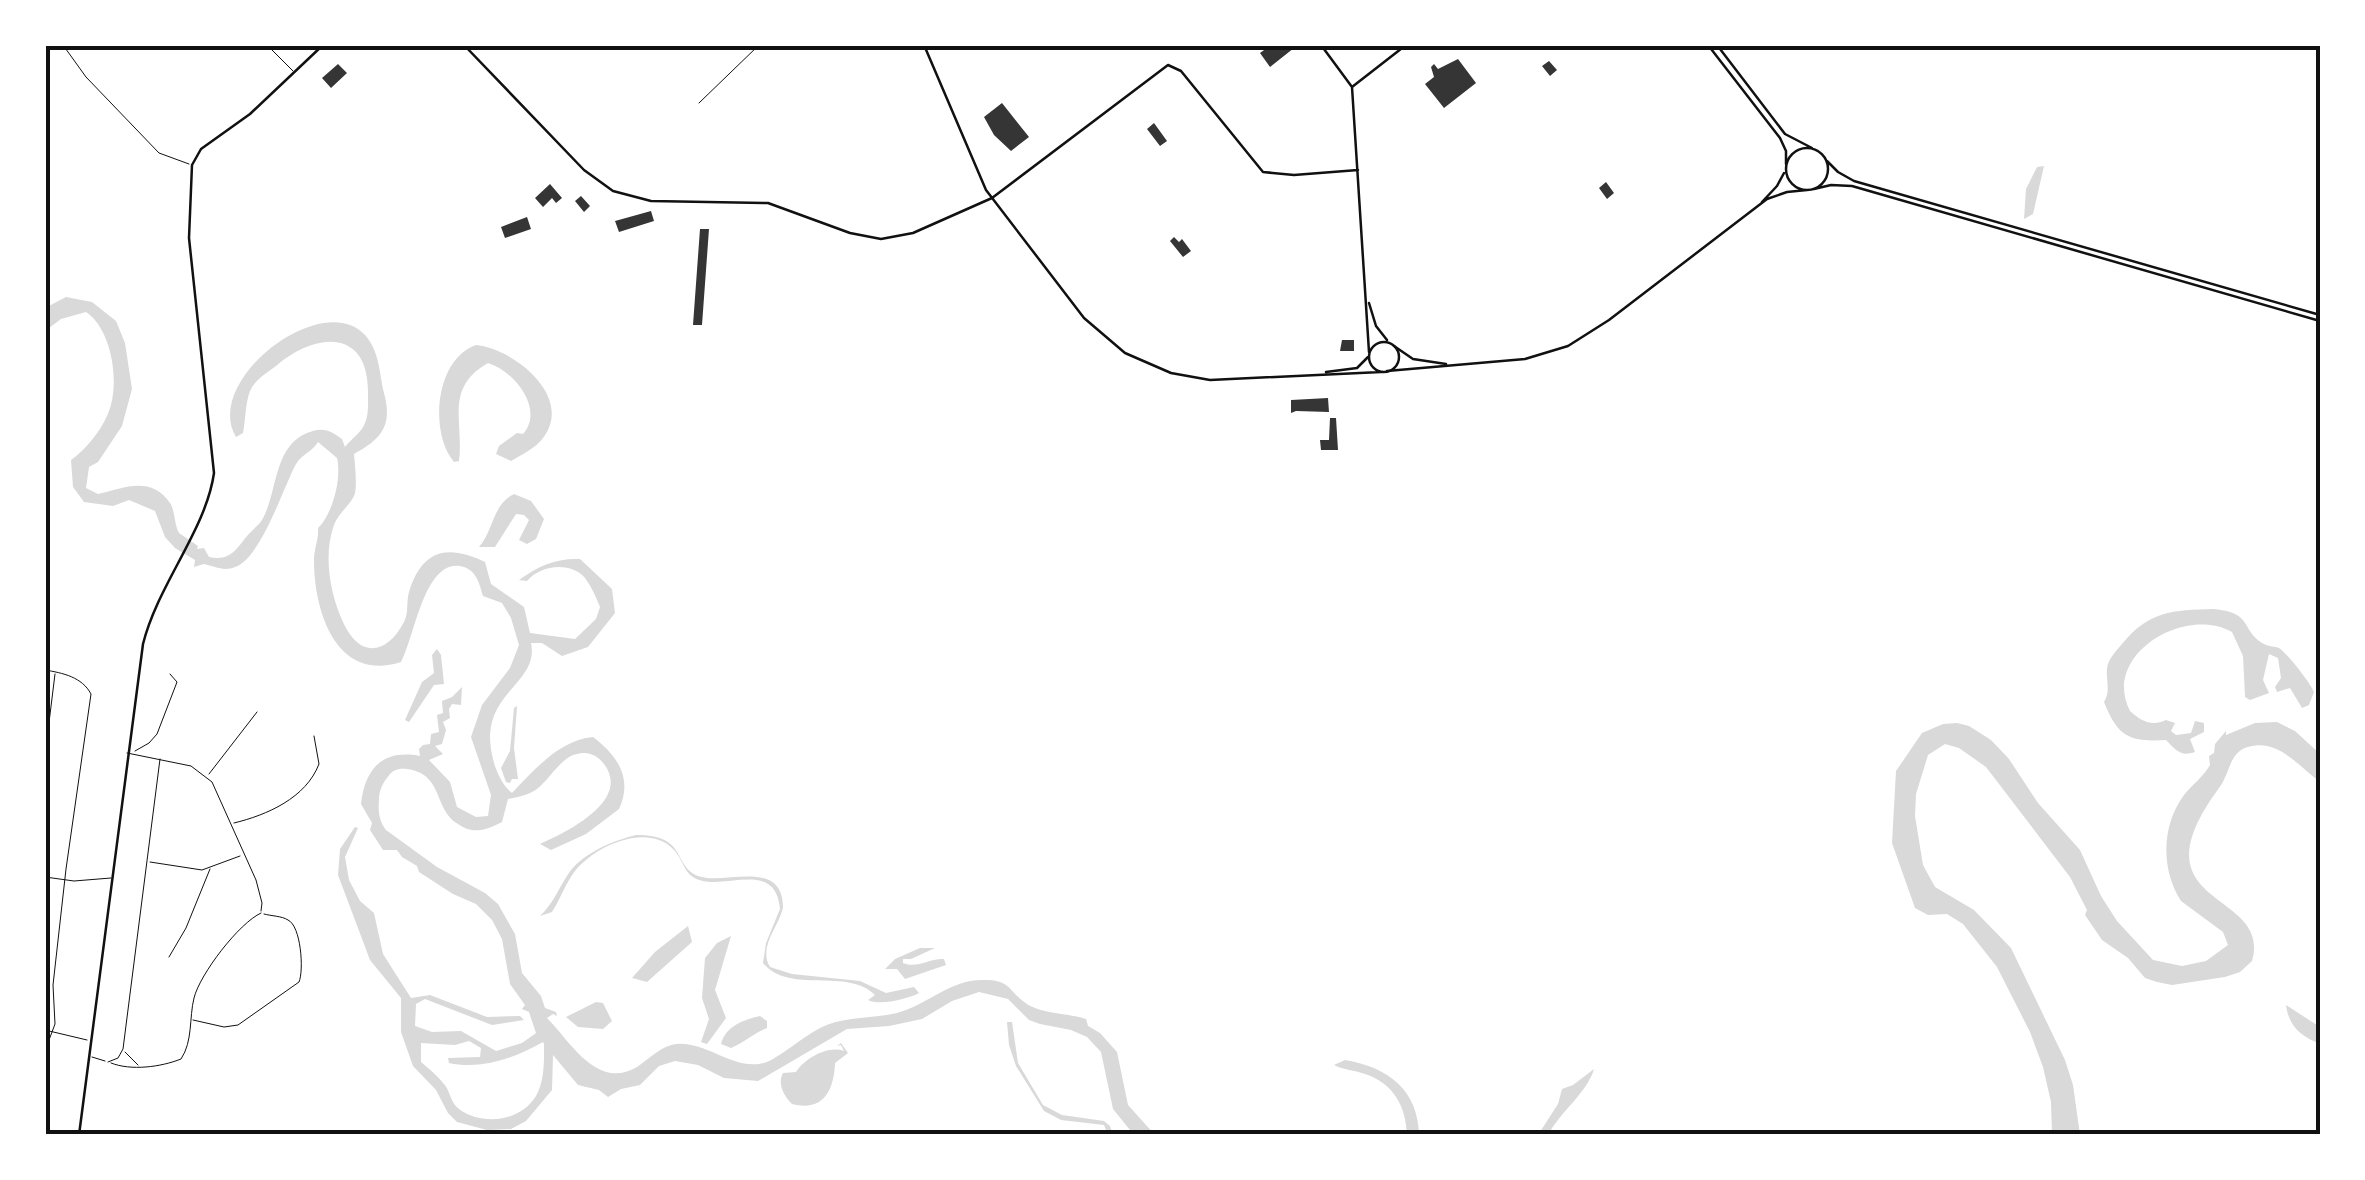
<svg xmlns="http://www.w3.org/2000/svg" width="2365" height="1180" font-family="Ubuntu,sans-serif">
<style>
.water{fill:#d9d9d9;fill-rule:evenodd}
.building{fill:#353535}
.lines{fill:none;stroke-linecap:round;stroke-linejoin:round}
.minor{stroke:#111;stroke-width:1}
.tertiary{stroke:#111;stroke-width:2.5}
.secondary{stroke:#111;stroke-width:2.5}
.neatline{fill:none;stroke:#111;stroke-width:4}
</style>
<rect width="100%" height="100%" fill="#fff"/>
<path class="water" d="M2044 166 2033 214 2024 219 2026 189 2037 167Z
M66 297 92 302 116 321 125 343 132 389 122 426 98 462 89 467 86 488 98 494C124 488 151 475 170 503 175 510 174 524 179 533L198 546 197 549 204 548 209 557C230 561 235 551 247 536 251 531 260 524 262 520 278 492 273 447 307 433 321 427 329 429 342 439L345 447C351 439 362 432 365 423 369 414 368 402 368 392 368 327 314 333 276 366 268 372 258 378 252 387 245 399 246 419 243 433L236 437C202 381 322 288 365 335 380 352 379 373 384 393 393 426 381 439 354 454 355 465 357 483 355 493 352 504 338 513 334 525 323 555 330 594 343 622 359 658 386 656 404 622 409 613 406 602 409 592 422 549 448 544 485 562L491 584 524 607 530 633 575 639 596 619 600 607C596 597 591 586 585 578 571 561 540 565 527 581L519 580C538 566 556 558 580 559L612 589 615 613 588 647 562 656 542 643H531C540 685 476 693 493 759 496 772 503 786 512 793 536 768 560 740 593 737 618 756 633 779 619 809L586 834 551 850 540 844C565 833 632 801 604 764 597 755 588 751 577 754 561 757 550 779 537 789 529 795 518 797 508 799L502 822C486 830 474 835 458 824 433 809 444 774 407 769 398 768 392 770 387 778 382 784 379 792 379 800 378 811 379 821 386 830L437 867 485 893 498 904 515 934 522 973 541 996 545 1008 556 1012 557 1016 553 1014 547 1018C570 1041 597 1091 637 1067 649 1059 661 1046 676 1044 707 1041 733 1071 764 1063 778 1059 805 1035 822 1027 845 1016 873 1019 897 1013 927 1005 950 980 982 980 1012 979 1008 992 1027 1004 1042 1014 1068 1013 1086 1019L1088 1026 1100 1033 1117 1052 1128 1105 1155 1135H1134L1113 1109 1101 1052 1087 1037 1071 1030 1040 1024 1029 1020 1008 999 979 992 952 1001 922 1019 889 1026 847 1029 758 1081 724 1078 698 1065 675 1061 659 1066 640 1085 621 1089 608 1097 599 1090 578 1085 553 1055 552 1090 526 1121 511 1129 487 1130 457 1122 448 1113 436 1090 413 1066 401 1032V998L370 960 338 875 340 849 355 827 358 828 345 857 349 880 360 901 374 913 383 954 411 998 430 995 487 1017 520 1016 524 1020 492 1025 425 999 416 1004 415 1026 432 1032 461 1031 496 1051 522 1043 536 1033 529 1012 522 1009 525 1005 510 984 502 939 492 920 476 904 453 894 419 872 417 866 402 857 397 850H383L370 830 372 823 361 804C365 767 384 749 420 756L419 749 423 745 430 744 431 734 439 732 437 715 443 713 442 701 452 697 462 687 461 705 452 704 449 709 450 718 443 722 446 730 442 744 435 746 443 754 429 760 450 782 457 807 476 817 488 816 491 795 471 737 482 705 510 668 519 645 511 618 502 603 483 596C479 582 476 569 460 566 424 561 415 636 401 662 336 683 314 611 314 560 314 548 319 539 318 528 332 515 342 479 337 458L318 442C312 452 302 454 296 464 283 488 261 558 235 567 223 572 215 566 204 564L194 567 195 560 175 548 165 537 155 511 129 500 113 506 84 502 73 487 71 460C85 450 100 432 107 416 121 387 113 330 86 312L61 319 45 331V308ZM469 1041 481 1048 480 1057 448 1058 449 1063C481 1070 515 1058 543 1042L544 1044C544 1059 545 1080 536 1096 520 1122 482 1126 459 1109 449 1101 451 1091 443 1083 437 1075 428 1068 421 1062V1043L455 1045Z
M476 345C512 348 575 396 543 438 536 448 521 455 511 461L496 454 499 446 517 433 523 434C545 409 514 371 488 363 444 388 464 422 459 461L454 462C429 433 435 359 476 345Z
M514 494 531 501 544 519 536 539 527 544 519 540 529 520 524 515 516 514 495 547H479C494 530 492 505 514 494Z
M2214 609C2254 613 2240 630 2264 644 2269 647 2275 646 2279 648 2287 653 2311 684 2314 692L2309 705 2302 708 2290 688 2277 692 2275 687 2281 678 2278 658 2269 654 2263 680 2269 693 2250 700 2245 697 2243 656 2232 632C2185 605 2101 655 2130 711 2141 721 2152 727 2166 720L2175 723 2171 731 2176 735 2191 733 2195 721 2204 723V732L2190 739 2195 752C2180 757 2176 750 2166 740 2129 742 2118 737 2104 702 2112 689 2104 677 2108 664 2111 656 2117 650 2122 644 2149 611 2172 610 2214 609Z
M437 649 441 655 444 684 434 685 409 722 405 720 422 682 434 673 432 655Z
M517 706 514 748 518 779H512L510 783 506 782 501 768 510 751 514 708Z
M2277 722 2295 731 2320 754V782C2298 766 2278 738 2248 747 2229 752 2230 774 2219 788 2129 910 2273 889 2252 961L2240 972 2225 977 2172 985 2157 982 2145 978 2128 958 2102 940 2085 915 2087 910 2070 877 1986 767 1959 748 1945 744 1928 755 1916 794 1915 816 1923 865 1935 887 1974 910 2011 948 2065 1060 2073 1085 2080 1135H2052L2051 1102 2043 1067 2030 1032 1997 967 1963 924 1947 914 1928 915 1915 908 1892 843 1896 771 1922 733 1943 724 1957 723 1969 726 1991 740 2009 759 2038 803 2080 850 2101 896 2117 921 2153 960 2182 966 2206 961 2228 945 2223 932 2181 901C2161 870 2161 826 2184 795 2193 784 2203 777 2210 765L2209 756 2214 753 2215 744 2226 731V735L2255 723Z
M636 835C688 835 672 865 698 876 724 886 783 857 783 908 778 928 758 947 770 967L792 974 860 981 886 993 914 987 919 993C908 999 879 1006 868 1000L875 995C848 967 789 995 763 963L766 943 780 909C776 862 731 887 703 881 683 877 685 861 673 849 646 822 594 847 575 871 565 884 561 898 552 912L540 916C552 905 558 890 567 876 580 854 612 841 636 835Z
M688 926 692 942 647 982 632 978 655 952Z
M731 936 715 990 726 1018 707 1044 701 1042 709 1019 702 998 705 958 717 943Z
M920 948H935L911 959H903V963C918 969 929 958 944 959L946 965 905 979 897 969H885L895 959Z
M596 1002 603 1003 612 1021 603 1029 578 1027 566 1017Z
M2286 1005 2320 1027V1044C2301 1036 2289 1027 2286 1005Z
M760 1016 767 1021V1028C754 1033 745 1042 731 1048L721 1044C726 1026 743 1020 760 1016Z
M1007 1022H1012L1018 1063 1043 1105 1062 1115 1104 1121 1110 1126 1113 1135H1108L1104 1125 1061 1120 1044 1111 1016 1066 1009 1045Z
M841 1043 848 1053 835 1063C834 1091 823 1112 792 1104 784 1096 777 1084 783 1073L796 1072C805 1058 828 1045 844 1051L841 1045 837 1046Z
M1345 1060C1388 1067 1418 1090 1419 1135H1407C1406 1106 1393 1083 1365 1074 1354 1070 1344 1070 1334 1065Z
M1594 1069C1587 1093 1560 1112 1548 1135H1538L1558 1104 1562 1089 1573 1085Z"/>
<path class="building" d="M1271 45H1292L1294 48 1270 67 1260 53Z
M1458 59 1476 83 1444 108 1425 84 1434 77 1431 67 1434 64 1438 69Z
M1549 61 1557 70 1550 76 1542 66Z
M338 64 347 73 331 88 322 78Z
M1002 103 1029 137 1011 151 994 135 984 117Z
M1154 123 1167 141 1160 146 1147 129Z
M1606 182 1614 193 1607 199 1599 188Z
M550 184 562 198 556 203 552 198 543 207 535 198Z
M581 196 590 206 584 212 575 201Z
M651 211 654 221 619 232 615 221Z
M527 217 531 229 505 238 501 227Z
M700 229H709L702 325H693Z
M1174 237 1179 242 1182 239 1191 251 1183 257 1170 241Z
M1342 340H1354V351H1340Z
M1328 398 1329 412 1296 411 1291 413V400Z
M1330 418H1336L1338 450H1321L1320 440H1329Z"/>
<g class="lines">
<path class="minor" d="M63 45 86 77 159 153 189 164
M267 45 293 71
M699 103 759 45
M45 670C63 673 82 677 91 694L66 869 53 985 55 1024 46 1048 45 1067
M135 751 149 743 157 734 177 682 170 674
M127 753 191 766 212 782 256 880 262 903 261 911
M45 755 55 674
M209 774 257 712
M234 823C267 815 306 798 319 764L314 736
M150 862 202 870 240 856
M45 877 74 881 111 878
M169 957 186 928 210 869
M193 1020 224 1027 238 1025 299 982C304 970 301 926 288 920 282 916 271 916 264 914
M45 1030 87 1040
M125 1052 138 1065
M92 1057 105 1061
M108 1062 118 1058 123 1049 160 759
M111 1063C131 1071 161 1067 181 1059 193 1041 189 1018 194 998 200 974 239 923 261 913"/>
<path class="tertiary" d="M464 45 584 170 613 191 651 201 768 203 850 233 881 239 913 233 992 198 1168 65 1181 71 1263 172 1294 175 1358 170
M924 45 986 190 1084 318 1125 353 1171 373 1210 380 1381 372
M1321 45 1352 87
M1352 87 1369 352
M1352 87 1406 45
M1369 303 1376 326 1387 340
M1369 357a15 15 0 1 1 30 0a15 15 0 1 1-30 0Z
M1326 372 1357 368 1368 357
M79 1135 143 644C158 584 206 530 214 473L189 238 192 165 201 149 250 114 323 45"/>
<path class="secondary" d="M1708 45 1780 138 1786 151V164
M1717 45 1785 134 1812 148
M1786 169a21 21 0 1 1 42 0a21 21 0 1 1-42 0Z
M1827 161 1838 172 1854 181 2320 315
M1814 189 1831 185 1852 186 2320 321
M1762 202 1777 186 1784 173
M1394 346 1413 359 1446 364
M1387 371 1525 359 1568 346 1609 320 1767 199 1787 192 1807 190"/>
</g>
<rect width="2365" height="1180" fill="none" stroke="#ffffff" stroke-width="95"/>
<rect x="48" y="48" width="2270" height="1084" class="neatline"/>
</svg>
